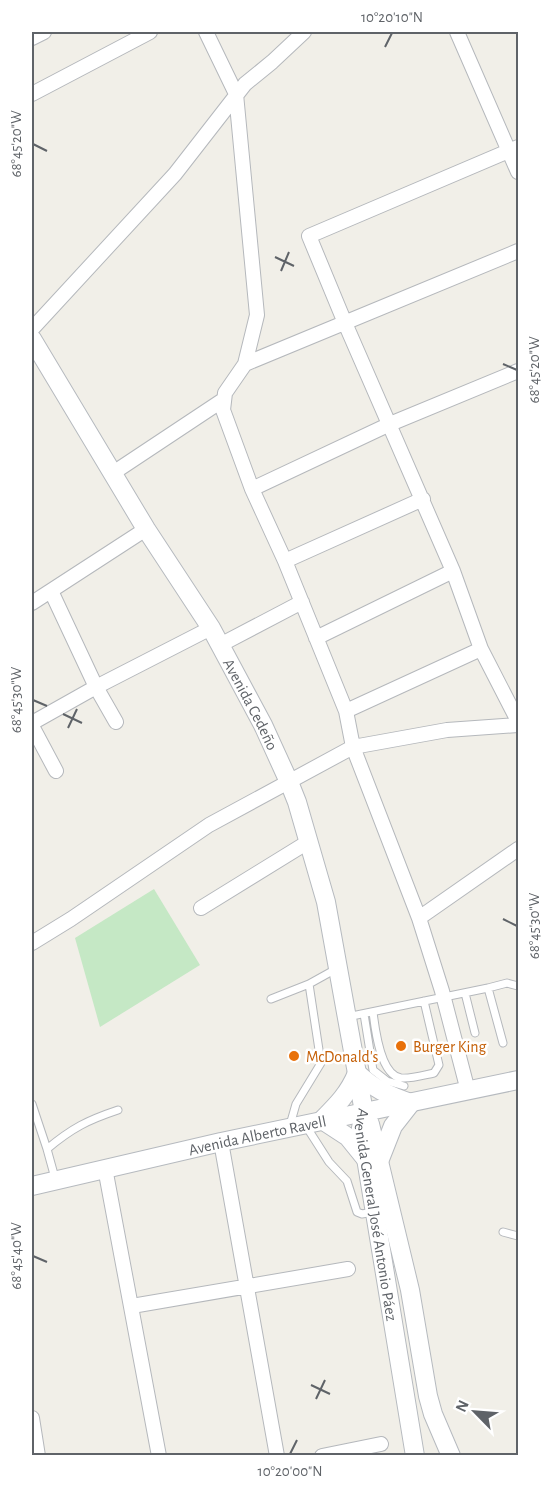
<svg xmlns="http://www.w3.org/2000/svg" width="550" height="1487" font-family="'Alegreya Sans',sans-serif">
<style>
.green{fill:#c5e8c5}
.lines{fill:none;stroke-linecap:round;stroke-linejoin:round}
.lane-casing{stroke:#b5b8bc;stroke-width:9}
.street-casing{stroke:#b5b8bc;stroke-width:16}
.secondary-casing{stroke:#b6babf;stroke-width:20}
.lane{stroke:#fff;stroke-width:7}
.street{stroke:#fff;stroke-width:14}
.secondary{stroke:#fff;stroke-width:18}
.ticks{fill:none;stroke:#5f6368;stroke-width:2}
.food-dot{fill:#e8710a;stroke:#fff;stroke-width:2}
.labels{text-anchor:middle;stroke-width:5;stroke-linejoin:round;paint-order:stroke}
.street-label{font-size:16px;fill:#5f6368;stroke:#fff}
.food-label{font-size:16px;fill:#c56008;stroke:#fff;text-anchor:start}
.neatline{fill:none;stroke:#5f6368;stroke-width:2}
.ticks-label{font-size:15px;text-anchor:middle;fill:#5f6368}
</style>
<rect width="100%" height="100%" fill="#f1efe8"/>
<path class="green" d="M154 889 200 965 100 1027 75 938Z"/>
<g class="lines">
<g class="lane-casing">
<path id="lane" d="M309 984 336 969
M465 993 475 1033
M271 999 309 984 321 1063 296 1104 290 1125
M373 1012C375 1028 380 1075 401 1078 411 1079 424 1075 434 1073L439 1065 424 1001
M364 1014 373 1070 387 1081 404 1086
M347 1017 488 988
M503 1043 488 988 507 983 518 986
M32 1104 47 1149
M306 1126 329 1162 347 1181 357 1212 362 1214 373 1212
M55 1178 47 1149C72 1128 88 1120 118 1110
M503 1232 518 1236"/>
</g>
<g class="street-casing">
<path id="street" d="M206 32 236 94 257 315 245 364 225 393 223 410 252 489 285 561 346 711 353 747 419 918 442 991 468 1091
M457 32 518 172
M32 38 44 32
M32 94 150 32
M518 147 309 236 345 323 453 571 481 649 518 721
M32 329 175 174 245 84 272 62 304 32
M245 364 518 251
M113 473 223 400
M252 489 390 424 518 371
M285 561 423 499
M51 591 96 687 116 722
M32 603 146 529
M316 638 453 571
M220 645 302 602
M346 711 481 649
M32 723 96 687 211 628
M32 726 56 771
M201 908 308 842
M419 918 518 849
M32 943 71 919 209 825 353 747 447 730 518 725
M221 1142 277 1456
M105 1168 159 1456
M132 1306 348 1269
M32 1418 38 1456
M322 1456 381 1444"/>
</g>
<g class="secondary-casing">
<g id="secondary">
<path id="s1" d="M32 339 146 529 211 628 263 725 289 782 297 802 326 902 364 1112 361 1128 415 1456"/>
<path d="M370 1124 410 1290 428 1396 433 1414 451 1456"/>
<path d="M365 1158 348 1137 322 1120C337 1105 349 1093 357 1073 373 1088 389 1096 411 1103L393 1126 380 1159"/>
<path id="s2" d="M32 1186 221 1142 518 1080"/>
</g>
</g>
<use href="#lane" class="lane"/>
<use href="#street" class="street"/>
<use href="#secondary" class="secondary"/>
</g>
<path class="ticks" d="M385 47 392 33M33 144 47 151M275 257 294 266M281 271 289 252M503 364 517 370M33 700 47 706M63 714 82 723M68 728 77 709M503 919 517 926M33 1256 47 1262M311 1385 330 1394M316 1399 325 1380M290 1454 297 1440"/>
<g class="food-dot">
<circle cx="401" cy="1046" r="6"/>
<circle cx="294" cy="1056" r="6"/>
</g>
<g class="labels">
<g class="street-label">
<text dy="6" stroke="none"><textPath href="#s1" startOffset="426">Avenida Cedeño</textPath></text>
<text dy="6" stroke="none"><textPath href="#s2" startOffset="231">Avenida Alberto Ravell</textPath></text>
<text dy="6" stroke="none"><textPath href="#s1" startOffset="956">Avenida General José Antonio Páez</textPath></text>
</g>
<g class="food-label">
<text x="413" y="1052">Burger King</text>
<text x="306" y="1062">McDonald's</text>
</g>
</g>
<rect width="550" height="1487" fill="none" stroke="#ffffff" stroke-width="66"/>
<g transform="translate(475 1412) rotate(295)" stroke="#ffffff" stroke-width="4.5" paint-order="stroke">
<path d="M0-4.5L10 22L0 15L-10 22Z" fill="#5f6368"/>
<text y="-9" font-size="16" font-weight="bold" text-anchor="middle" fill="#5f6368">N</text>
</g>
<rect x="33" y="33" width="484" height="1421" class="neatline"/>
<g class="ticks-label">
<text x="392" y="22">10°20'10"N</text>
<text transform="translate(16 144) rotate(-90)" y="5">68°45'20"W</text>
<text transform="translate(534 370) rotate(-90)" y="5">68°45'20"W</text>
<text transform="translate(16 700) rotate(-90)" y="5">68°45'30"W</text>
<text transform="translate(534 926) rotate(-90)" y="5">68°45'30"W</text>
<text transform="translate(16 1256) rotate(-90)" y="5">68°45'40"W</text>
<text x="290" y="1476">10°20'00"N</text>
</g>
</svg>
